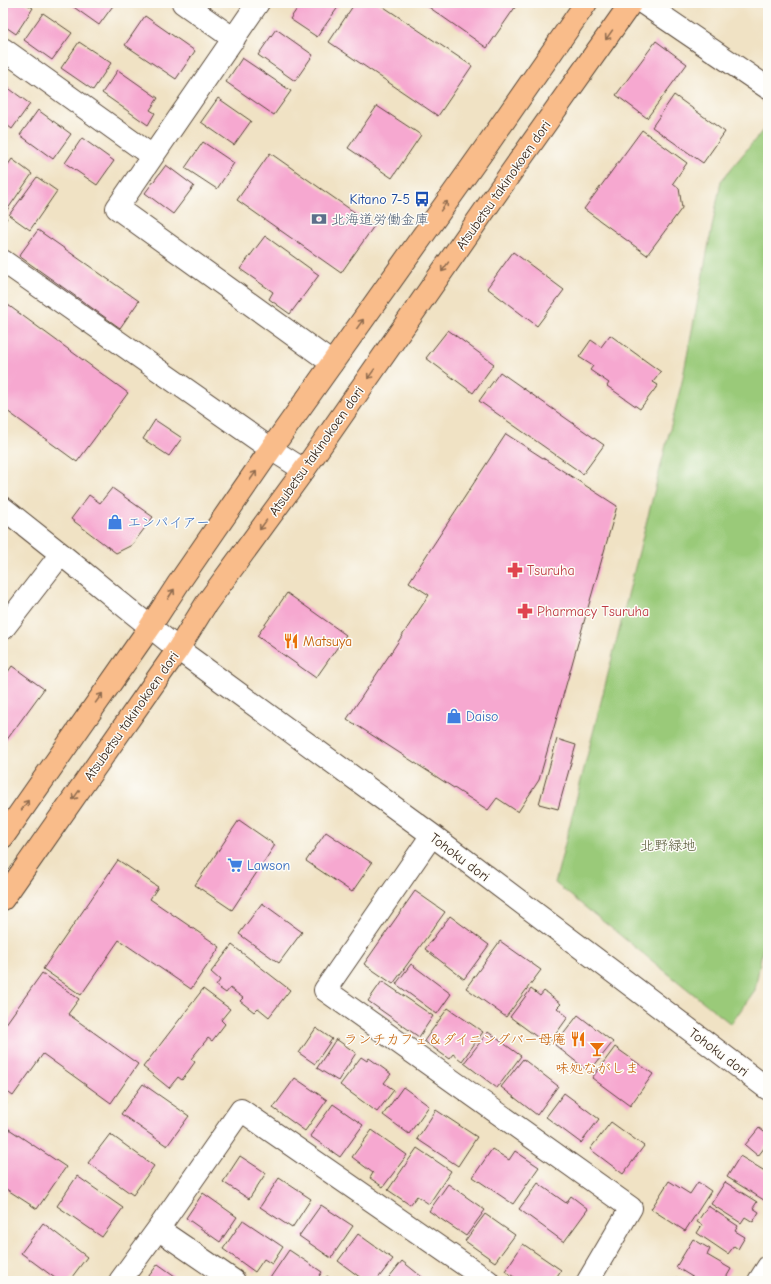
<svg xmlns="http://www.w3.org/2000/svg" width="771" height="1284" font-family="'Comic Neue','Klee One',sans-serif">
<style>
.green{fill:#9aca79;stroke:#6a7a4c}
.building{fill:#f6a8d0}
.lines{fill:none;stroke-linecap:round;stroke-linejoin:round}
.minor-casing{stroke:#564637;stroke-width:24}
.major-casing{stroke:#564637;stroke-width:24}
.minor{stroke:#fff;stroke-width:22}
.major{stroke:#f9bc8a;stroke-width:22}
.oneway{stroke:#906c4f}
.labels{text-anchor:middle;stroke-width:3;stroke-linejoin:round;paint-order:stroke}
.street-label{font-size:14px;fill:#3b2a1e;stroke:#fdfcf7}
.transit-label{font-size:14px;fill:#164399;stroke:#fdfcf7;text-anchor:end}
.service-label{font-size:14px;fill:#4e5e75;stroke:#fdfcf7;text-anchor:start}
.shop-label{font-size:14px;fill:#366cbe;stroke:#fdfcf7;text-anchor:start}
.health-label{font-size:14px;fill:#be3a42;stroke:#fdfcf7;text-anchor:start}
.food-label{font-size:14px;fill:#c56008;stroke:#fdfcf7;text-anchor:start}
.park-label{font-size:14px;fill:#585a39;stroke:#fdfcf7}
</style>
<rect width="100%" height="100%" fill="#fdfcf7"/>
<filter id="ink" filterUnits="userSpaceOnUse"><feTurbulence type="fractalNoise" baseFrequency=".025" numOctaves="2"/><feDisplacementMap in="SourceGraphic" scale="8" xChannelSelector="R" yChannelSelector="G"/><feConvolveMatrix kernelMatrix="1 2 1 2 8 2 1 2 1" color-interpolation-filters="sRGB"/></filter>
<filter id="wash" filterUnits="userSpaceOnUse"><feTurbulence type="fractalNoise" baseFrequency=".012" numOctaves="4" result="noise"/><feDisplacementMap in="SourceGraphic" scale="16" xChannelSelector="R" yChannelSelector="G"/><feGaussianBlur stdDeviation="0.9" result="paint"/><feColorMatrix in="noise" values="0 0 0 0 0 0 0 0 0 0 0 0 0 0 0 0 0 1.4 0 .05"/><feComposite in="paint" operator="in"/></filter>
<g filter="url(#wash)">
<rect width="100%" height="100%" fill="#f0e2c4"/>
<path class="green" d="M768 124V919L755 990 731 1024 555 883 682 382 721 181Z"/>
<g id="blocks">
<path class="building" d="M3 3H25L33 8 16 34 3 25Z
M68 3H115L99 25Z
M301 3H341L317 37 290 19Z
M355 3H378L472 66 438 116 329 42Z
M423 3H518L487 48Z
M43 13 72 33 52 60 24 40Z
M145 16 195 51 176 79 125 45Z
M276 29 313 55 295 81 258 55Z
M656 41 687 64 647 118 616 95Z
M79 42 111 63 93 90 61 68Z
M242 58 291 91 274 115 226 82Z
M118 70 158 98 150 110 155 113 148 125 102 93Z
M3 84 30 104 12 129 3 122Z
M674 95 725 132 703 163 652 127Z
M218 98 251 121 234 145 201 122Z
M377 106 421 135 392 178 348 148Z
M38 110 71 134 53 159 20 135Z
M642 130 687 163 673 183 679 188 682 208 647 255 584 209Z
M82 138 114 161 97 185 65 163Z
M203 142 234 163 217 189 185 168Z
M3 153 8 156 3 163Z
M270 153 374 226 341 273 237 200Z
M12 159 32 174 5 213 3 212V172Z
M166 165 194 186 173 214 145 193Z
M37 177 57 191 30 230 9 215Z
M3 216 7 218 3 224Z
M38 230 139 301 120 328 19 256Z
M265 236 319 275 290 314 269 299 273 292 240 269Z
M513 252 564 290 537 326 487 288Z
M8 305 128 393 77 462 3 408V311Z
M448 330 494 364 473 393 426 358Z
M610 335 661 372 653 382 658 385 640 409 607 386 609 383 590 370 593 366 579 357 591 340 601 347Z
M500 372 604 445 583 474 479 401Z
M155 420 182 438 169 456 143 439Z
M506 434 617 506 539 780 518 812 497 798 488 810 347 719 429 595 409 582Z
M112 488 153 517 132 545 116 553 71 519 89 495 100 503Z
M287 593 346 635 316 678 257 636Z
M12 666 44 689 3 745V679Z
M557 739 576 745 558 809 539 804Z
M239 820 275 845 232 910 195 885Z
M326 832 372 863 352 892 306 861Z
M118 860 158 887 150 899 220 947 191 989 119 940 81 995 43 969Z
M415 891 445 912 393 984 364 964Z
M262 903 302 932 279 963 239 934Z
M450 916 489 945 464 979 425 949Z
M500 941 541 970 506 1017 466 988Z
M232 945 290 990 269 1017 258 1008 254 1012 240 1001 243 998 230 988 226 993 216 986 220 980 211 972Z
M411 964 451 994 437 1014 396 984Z
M42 973 79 999 68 1014 138 1064 111 1103 43 1054 13 1096 3 1089V1028Z
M382 981 433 1016 419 1037 368 1001Z
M203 989 230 1009 221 1020 225 1024 212 1041 208 1038 191 1059 195 1062 182 1080 178 1077 169 1088 143 1067Z
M531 989 540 996 544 991 561 1004 557 1008 568 1017 548 1045 510 1017Z
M448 1008 483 1032 462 1061 453 1054 449 1059 424 1041Z
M578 1015 613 1042 589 1072 555 1045Z
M316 1028 332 1039 315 1064 299 1053Z
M488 1032 521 1056 497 1088 464 1063Z
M336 1039 356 1053 338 1081 317 1068Z
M615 1047 653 1074 630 1106 592 1078Z
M361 1057 367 1061 369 1058 391 1074 384 1083 394 1090 377 1112 340 1085Z
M523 1059 558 1086 537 1115 501 1087Z
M295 1078 327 1100 305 1131 273 1108Z
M143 1084 189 1116 167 1146 121 1114Z
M403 1087 429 1106 409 1134 383 1115Z
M564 1093 599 1119 581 1143 546 1117Z
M3 1101 7 1103 3 1109Z
M333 1104 363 1125 340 1157 310 1136Z
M436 1110 477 1137 458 1166 417 1139Z
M611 1122 644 1146 623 1174 590 1149Z
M3 1125 66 1167 37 1209 3 1187Z
M759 1128 768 1135V1143L758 1156 745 1145Z
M372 1130 407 1155 383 1187 370 1178 373 1173 352 1157Z
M110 1134 154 1166 133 1195 88 1163Z
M417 1148 451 1171 429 1204 417 1196 410 1205 388 1190Z
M492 1149 509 1160 515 1151 539 1167 513 1204 473 1177Z
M240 1156 266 1173 249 1199 223 1182Z
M740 1156 768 1173 767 1202 727 1177Z
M77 1176 123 1208 102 1237 57 1206Z
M279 1178 311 1199 292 1228 260 1207Z
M669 1181 690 1194 698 1182 711 1191 685 1231 651 1209Z
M725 1182 757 1202 753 1208 759 1212 753 1222 745 1217 741 1223 711 1204Z
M538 1183 566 1203 571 1196 588 1209 564 1242 519 1209Z
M448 1184 485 1210 466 1236 429 1211Z
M203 1193 237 1217 220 1242 186 1218Z
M321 1205 353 1226 331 1258 299 1236Z
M708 1206 738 1226 735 1231 745 1237 738 1249 734 1246 728 1254 697 1233 702 1225 697 1222Z
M485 1214 515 1235 495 1262 465 1241Z
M243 1220 283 1247 272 1264 264 1259 255 1272 223 1249Z
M43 1223 87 1257 69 1281H59L21 1253Z
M358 1234 393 1259 376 1281H365L338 1261Z
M693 1239 710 1249 707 1255 731 1269 724 1281H699L676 1267Z
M523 1244 561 1270 554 1281H520L505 1271Z
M289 1250 322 1272 316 1281H268Z
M402 1261 427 1281H386Z
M158 1264 182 1281H145Z
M327 1276 334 1281H324Z
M676 1277 682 1281H674Z"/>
</g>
</g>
<g filter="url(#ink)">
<use href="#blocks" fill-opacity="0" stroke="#564637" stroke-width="1"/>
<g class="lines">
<g class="minor-casing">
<path id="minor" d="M183 3 234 39
M258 3 117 208 332 363
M643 3 768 88
M3 49 152 156
M3 261 271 449 304 470
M3 508 61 554 128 609 178 649 432 835 768 1089
M3 629 61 554
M432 835 325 990 631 1208 588 1281
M158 1229 234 1281
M120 1281 158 1229 241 1110 488 1281
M759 1281 768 1267"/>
</g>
<g class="major-casing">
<path id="major" d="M3 837 150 627 178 584 271 449 481 154 586 3
M3 899 178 649 206 604 304 470 510 174 631 3"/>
</g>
<use href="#minor" class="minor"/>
<use href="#major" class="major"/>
</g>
<defs><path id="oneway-shaft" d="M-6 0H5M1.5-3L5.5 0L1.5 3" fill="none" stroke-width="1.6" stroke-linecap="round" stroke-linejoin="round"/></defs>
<g class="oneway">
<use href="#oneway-shaft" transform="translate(609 35) rotate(125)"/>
<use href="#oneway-shaft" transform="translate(444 206) rotate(-55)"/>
<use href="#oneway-shaft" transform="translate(445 267) rotate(125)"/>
<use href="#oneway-shaft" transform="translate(360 324) rotate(-55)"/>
<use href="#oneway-shaft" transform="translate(371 374) rotate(125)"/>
<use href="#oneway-shaft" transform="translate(253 476) rotate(-55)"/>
<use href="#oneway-shaft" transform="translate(263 525) rotate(126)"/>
<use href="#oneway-shaft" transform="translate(171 594) rotate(-57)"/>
<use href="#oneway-shaft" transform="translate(99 698) rotate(-54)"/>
<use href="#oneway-shaft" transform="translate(76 795) rotate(125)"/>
<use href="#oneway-shaft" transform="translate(25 805) rotate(-55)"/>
</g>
</g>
<defs>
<g id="bus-bare" transform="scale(1.2)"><path d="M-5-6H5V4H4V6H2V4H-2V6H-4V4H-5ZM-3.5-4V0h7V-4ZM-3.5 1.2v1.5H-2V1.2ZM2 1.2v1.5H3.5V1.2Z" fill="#1a4fb4" stroke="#fdfcf7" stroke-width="2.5" paint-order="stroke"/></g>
<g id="bank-bare" transform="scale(1.2)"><path d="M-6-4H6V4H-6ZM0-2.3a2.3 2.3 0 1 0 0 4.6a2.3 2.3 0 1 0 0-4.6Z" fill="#5c6f8a" stroke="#fdfcf7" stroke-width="2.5" paint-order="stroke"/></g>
<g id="shop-bare" transform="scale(1.2)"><path d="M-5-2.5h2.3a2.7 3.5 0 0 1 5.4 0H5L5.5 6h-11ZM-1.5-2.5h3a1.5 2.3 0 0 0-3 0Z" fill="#3f7fe0" stroke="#fdfcf7" stroke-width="2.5" paint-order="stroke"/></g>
<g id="pharmacy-bare" transform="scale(1.2)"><path d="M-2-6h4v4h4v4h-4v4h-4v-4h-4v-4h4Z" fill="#e0444e" stroke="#fdfcf7" stroke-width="2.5" paint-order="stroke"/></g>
<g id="restaurant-bare" transform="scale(1.2)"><path d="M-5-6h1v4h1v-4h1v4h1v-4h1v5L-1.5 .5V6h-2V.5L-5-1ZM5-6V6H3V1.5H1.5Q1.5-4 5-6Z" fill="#e8710a" stroke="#fdfcf7" stroke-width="2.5" paint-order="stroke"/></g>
<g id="supermarket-bare" transform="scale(1.2)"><path d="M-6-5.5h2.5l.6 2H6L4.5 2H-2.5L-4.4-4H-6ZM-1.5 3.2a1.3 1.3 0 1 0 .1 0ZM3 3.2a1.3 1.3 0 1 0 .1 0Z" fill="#3f7fe0" stroke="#fdfcf7" stroke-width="2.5" paint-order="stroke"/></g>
<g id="bar-bare" transform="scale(1.2)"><path d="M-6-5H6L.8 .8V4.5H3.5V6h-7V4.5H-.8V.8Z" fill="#e8710a" stroke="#fdfcf7" stroke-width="2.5" paint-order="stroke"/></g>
</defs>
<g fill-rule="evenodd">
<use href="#bus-bare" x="422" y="199"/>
<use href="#bank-bare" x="319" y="219"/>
<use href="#shop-bare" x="115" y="522"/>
<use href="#pharmacy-bare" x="515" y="570"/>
<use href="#pharmacy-bare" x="525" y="611"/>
<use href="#restaurant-bare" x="291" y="641"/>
<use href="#shop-bare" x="454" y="716"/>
<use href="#supermarket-bare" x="235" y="865"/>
<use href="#restaurant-bare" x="578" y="1039"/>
<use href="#bar-bare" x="597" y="1049"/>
</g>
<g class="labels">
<g class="street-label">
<text transform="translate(503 185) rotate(-55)" y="5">Atsubetsu takinokoen dori</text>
<text transform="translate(316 451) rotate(-55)" y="5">Atsubetsu takinokoen dori</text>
<text transform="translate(131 716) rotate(-55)" y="5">Atsubetsu takinokoen dori</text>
<text transform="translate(460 857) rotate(37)" y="5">Tohoku dori</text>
<text transform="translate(719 1052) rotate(37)" y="5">Tohoku dori</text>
</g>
<g class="transit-label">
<text x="410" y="204">Kitano 7-5</text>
</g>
<g class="service-label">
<text x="331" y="224">北海道労働金庫</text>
</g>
<g class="shop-label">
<text x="127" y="527">エンパイアー</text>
<text x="466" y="721">Daiso</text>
<text x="247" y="870">Lawson</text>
</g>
<g class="health-label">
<text x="527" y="575">Tsuruha</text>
<text x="537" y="616">Pharmacy Tsuruha</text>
</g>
<g class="food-label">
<text x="303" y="646">Matsuya</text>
<text x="566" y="1044" text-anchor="end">ランチカフェ＆ダイニングバー母庵</text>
<text x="597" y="1073" text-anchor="middle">味処ながしま</text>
</g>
<g class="park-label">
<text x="668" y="850">北野緑地</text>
</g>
</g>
<rect width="771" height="1284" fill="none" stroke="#fdfcf7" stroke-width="16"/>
</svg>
